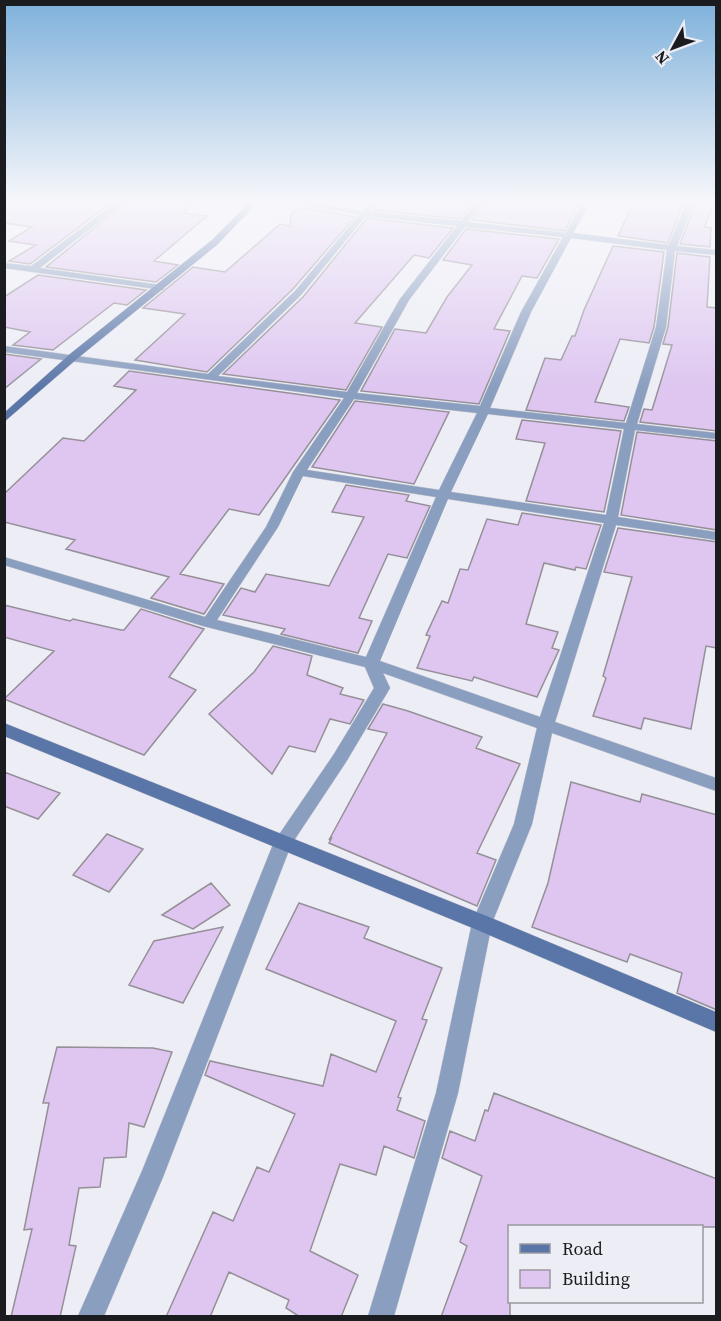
<svg xmlns="http://www.w3.org/2000/svg" width="721" height="1321" font-family="'Source Serif 4',serif">
<style>
.building{fill:#dec6f0;stroke:#959098;stroke-width:1.5}
.lines{fill:none;stroke-linecap:round;stroke-linejoin:round}
.street-casing{stroke:#c7c7cf;stroke-width:1}
.secondary-casing{stroke:#c7c7cf;stroke-width:1}
.street{fill:#8a9ec0;fill-rule:evenodd}
.secondary{fill:#5a76a8;fill-rule:evenodd}
</style>
<rect width="100%" height="100%" fill="#ededf6"/>
<path class="building" d="M4 203H111L30 264 9 261 36 245 9 241 32 227 4 223Z
M125 203H193L183 213 207 216 154 261 178 265 156 282 46 267Z
M378 203H472L460 219 374 210Z
M484 203H579L565 231 472 220Z
M633 203H683L668 243 618 236Z
M696 203H715L704 227 711 228 710 247 680 244Z
M301 207 355 217 293 289 207 372 135 360 185 314 143 308 193 267 225 272 280 224 290 226 291 215Z
M367 218 453 228 429 258 414 255 355 323 382 327 346 390 223 374 303 297Z
M466 229 559 239 537 278 522 276 494 329 510 331 479 404 361 391 395 329 426 333 447 297 472 265 443 260Z
M613 246 664 252 654 327 649 343 620 339 595 402 629 407 624 421 526 410 545 358 561 360 572 336H575L584 310Z
M677 253 710 257 707 307 717 308V431L640 422 644 409 652 410 672 345 663 344 668 327Z
M38 275 146 290 127 305 114 303 53 350 13 345 30 332 4 327V297Z
M4 354 41 359 4 389Z
M129 371 340 400 259 515 229 509 180 574 224 584 204 614 151 598 169 577 66 549 75 540 4 522V494L63 438 84 441 136 390 114 386Z
M355 401 449 412 414 484 312 467Z
M522 420 621 431 604 512 526 501 545 443 516 439Z
M637 432 717 441V530L621 515Z
M346 485 409 495 406 501 430 506 407 558 388 554 359 618 372 621 358 653 281 634 285 629 223 615 241 588 255 592 266 574 329 586 364 517 332 512Z
M522 513 601 525 586 569 576 567 575 570 544 563 526 624 558 632 552 648 559 650 537 697 474 677 472 681 417 668 430 636 426 635 442 601 448 603 460 569 468 570 487 519 518 525Z
M618 528 717 542V648L706 646 691 729 644 718 641 729 593 716 606 678 603 676 632 577 604 572Z
M4 605 70 621 73 619 121 630H124L141 609 204 629 169 677 196 690 144 755 4 699 54 651 4 637Z
M273 646 312 656 307 675 343 688 340 694 364 700 350 724 330 719 315 752 289 746 272 774 209 714 254 672Z
M383 704 408 711 482 737 476 748 520 764 477 853 496 860 477 906 329 843 332 837 329 840 387 733 368 729Z
M4 772 60 793 38 819 4 806Z
M571 782 640 802 642 794 717 815V1010L677 993 682 973 630 954 627 962 532 927 548 883Z
M107 834 143 849 109 892 73 875Z
M211 883 230 905 193 929 162 915Z
M299 903 369 927 364 938 442 968 422 1019 427 1020 398 1097 401 1098 397 1110 425 1121 414 1158 384 1146 376 1175 340 1164 310 1251 358 1275 341 1317H300L286 1308 289 1300 229 1272 210 1317H166L213 1212 233 1221 257 1167 269 1172 295 1114 205 1075 210 1061 323 1086 331 1054 376 1072 396 1021 266 969Z
M223 927 183 1003 129 985 154 941Z
M57 1047 153 1048 172 1052 144 1127 129 1123 126 1157 104 1158 100 1187 79 1188 69 1245 76 1246 60 1317H11L32 1229 24 1230 49 1103H43Z
M494 1093 717 1179V1227H510V1317H441L467 1246 460 1242 482 1176 442 1158 450 1131 475 1141 485 1110 488 1111Z"/>
<g class="lines">
<g class="street-casing">
<path id="street" d="M115 203H123L40 268 160 285 164 288 163 290 4 268V263L31 266Z
M294 203H313L363 211 369 203H376L370 212 461 221 475 203H482L468 222 566 233 582 203H590L573 233 669 245 686 203H694L677 246 716 250V255L675 251 666 327 637 424 716 433V439L635 430 618 517 716 532V540L616 525 555 722 716 778V791L552 733 532 824 492 923 458 1093 394 1316H368L436 1093 472 923 514 824 537 728 383 673 390 688 346 762 291 845 163 1177 104 1316H78L142 1171 274 842 334 754 374 688 365 667 203 626 4 565V557L205 617 266 527 293 472 344 398 4 352V346L208 374 295 291 359 215ZM366 216 457 226 400 299 347 392 218 376 301 295ZM465 227 563 237 521 312 480 406 357 393 409 300ZM571 238 667 250 656 327 626 423 490 408 531 312ZM354 399 477 413 439 490 307 470ZM488 414 624 429 606 515 451 492ZM303 476 436 497 366 657 217 620 278 527ZM448 499 604 523 540 717 380 661Z"/>
</g>
<g class="secondary-casing">
<path id="secondary" d="M249 203H257L218 244 78 358 4 422V413L70 354 212 240Z
M4 723 489 917 716 1012V1032L475 929 4 736Z"/>
</g>
<use href="#street" class="street"/>
<use href="#secondary" class="secondary"/>
</g>
<linearGradient id="sky" x2="0" y2="1"><stop stop-color="#7eb1db"/><stop offset="0.52" stop-color="#f7f7fb"/><stop offset="1" stop-color="#f7f7fb" stop-opacity="0"/></linearGradient>
<rect width="721" height="388" fill="url(#sky)"/>
<rect width="721" height="1321" fill="none" stroke="#1b1c1f" stroke-width="12"/>
<rect x="508" y="1225" width="195" height="78" fill="#ededf6" stroke="#9999a0" stroke-width="1.5"/>
<rect x="520" y="1244" width="30" height="9" fill="#5a76a8" stroke="#9999a0" stroke-width="1.5"/>
<text x="562" y="1255" font-size="18" fill="#1b1c1f">Road</text>
<rect x="520" y="1270" width="30" height="18" fill="#dec6f0" stroke="#9999a0" stroke-width="1.5"/>
<text x="562" y="1285" font-size="18" fill="#1b1c1f">Building</text>
<g transform="translate(673 48) rotate(229)" stroke="#ededf6" stroke-width="4.5" paint-order="stroke">
<path d="M0-4.5L10 22L0 15L-10 22Z" fill="#1b1c1f"/>
<text y="-9" font-size="16" font-weight="bold" text-anchor="middle" fill="#1b1c1f">N</text>
</g>
</svg>
